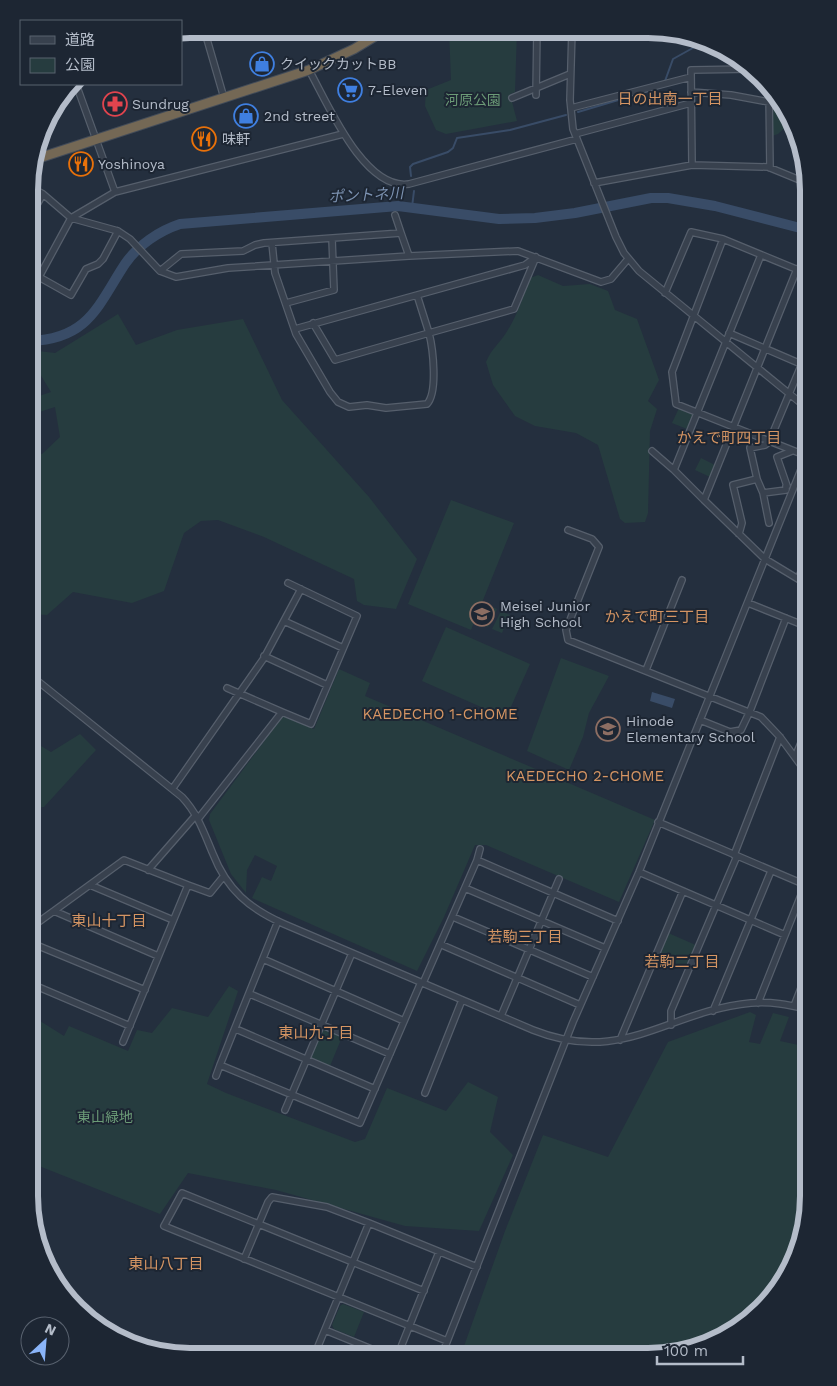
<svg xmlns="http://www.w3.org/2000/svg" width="837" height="1386" font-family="'Work Sans','Noto Sans JP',sans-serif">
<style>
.green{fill:#263c3f}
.water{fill:#394c67}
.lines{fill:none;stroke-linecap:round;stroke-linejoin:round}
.stream{stroke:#394c67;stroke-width:2}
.river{stroke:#394c67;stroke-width:10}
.minor-casing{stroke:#565f6c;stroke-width:8}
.highway-casing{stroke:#434c59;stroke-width:11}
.minor{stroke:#38414e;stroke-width:5.5}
.highway{stroke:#746855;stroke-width:9}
.labels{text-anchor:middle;stroke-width:4;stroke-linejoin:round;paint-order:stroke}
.poi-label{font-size:14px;fill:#b4bcc9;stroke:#1d2633;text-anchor:start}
.park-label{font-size:14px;fill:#6b9a76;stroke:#1d2633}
.neighbourhood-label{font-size:15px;fill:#d59563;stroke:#1d2633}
.water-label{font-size:15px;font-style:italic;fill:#7c92b1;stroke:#1d2633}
.rim{fill:none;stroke:#b4bcc9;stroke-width:6}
</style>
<rect width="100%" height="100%" fill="#242f3e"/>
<path class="green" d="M449 30H517L515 92 510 94 517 121 446 134 436 130 425 106 426 90 451 80Z
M772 97 791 122 778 134 772 136Z
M538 275 563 286 590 284 608 291 615 310 637 319 659 380 648 401 657 409 650 431 648 513 645 522 625 523 620 519 598 445 576 433 535 426 515 416 493 385 486 362C492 348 499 344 506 333 517 316 523 297 530 278Z
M118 314 136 345 177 330 243 319 282 400 369 497 417 559 396 609 364 605 357 601 354 579 264 537 218 520 201 521 184 533 164 591 132 603 73 592 47 615 30 614V456L42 454 60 437 55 407 30 415V399L51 392 40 374 30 377V350L55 353Z
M679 408 693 414 687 429 672 423Z
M701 458 715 465 710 477 695 470Z
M451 500 514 523 471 630 408 604Z
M487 604 497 609 488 627 479 623Z
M501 611 510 615 502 633 492 629Z
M446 627 530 664 506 718 422 681Z
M561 658 609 676 589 713 583 737 569 770 527 751Z
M339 669 370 683 365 696 655 820 619 902 486 845H475L444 917 417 971 252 898 262 877 271 881 277 866 255 855 247 870 246 893 231 874 209 820 210 814 283 716 314 729Z
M32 690 42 698 29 729V694Z
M29 731 36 743 51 752 80 734 96 750 44 807 29 808Z
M666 932 698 946 688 971 657 956Z
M229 986 238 991 207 1084 226 1093 355 1142 365 1139 387 1088 446 1111 468 1082 498 1097 490 1132 513 1155 479 1231 405 1226 276 1190 188 1173 160 1214 29 1162V1014L64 1036 69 1026 128 1051 137 1030 152 1033 172 1008 208 1017Z
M750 1012 756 1015 749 1042 760 1044 773 1013 789 1017 780 1041 808 1047V1207L796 1258 775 1294 708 1345 647 1357H483L463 1349 505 1231 543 1135 608 1157 668 1042Z
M325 1030 342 1037 330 1066 312 1059 311 1056 322 1031Z
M343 1304 364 1312 354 1337 334 1329 332 1325 340 1306Z"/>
<path class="water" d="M652 692 675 699 672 708 650 701Z"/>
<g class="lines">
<path class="stream" d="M665 81 673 59 700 44
M578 112 662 87
M411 176 410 167 413 164 448 152 453 148 457 138 510 130 566 115
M412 207 414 191"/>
<path class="river" d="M30 341C89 339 98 305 125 264 138 245 159 231 180 224L398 206 499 219 535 218 575 213 651 198H668L715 206 808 230"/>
<g class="minor-casing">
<path id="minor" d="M204 29 224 98
M572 30 570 100 573 129 616 237 624 253 639 271 808 409
M309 70C327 102 364 191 409 184L577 139
M76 84 115 192
M691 92 731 95 769 102
M769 93 770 168
M536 95 537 30
M512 98 570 74
M571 108 691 77
M575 134 691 103
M692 165 691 70 751 69
M594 183 692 165 768 167 807 183
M395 215 401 233
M30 217 43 194 32 188 30 183
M118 231 71 218 115 192 343 134
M723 239 672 372 676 404 807 456
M272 243 275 273 296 334 330 392 338 402 349 407 367 405 386 408 427 404C438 392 433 349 429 333L514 309 536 257
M761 255 674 470 704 500 797 269
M160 271 181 254 243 251 255 245 264 243 401 233 409 256 518 251 601 282 611 279 628 259
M30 272 71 295 86 269 98 264 103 259 118 231 130 239 160 271 176 277 228 268 409 256
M39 277 71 218 43 194
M665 293 691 232 723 239 808 274
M286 303 334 290 332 239
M313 323 335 360 429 333 417 295
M295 329 525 265 536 257
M729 333 808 367
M652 451 674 470
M757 479 763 493
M787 486 777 457 792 451
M704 500 765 559 808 585
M769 523 763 493 786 490V486
M568 530 592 539 599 547 566 630 568 640 761 717 780 737 808 775
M739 534 742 523 733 485 757 479 750 448 765 445 769 442 808 349
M798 579 808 555
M748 603 808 627
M284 621 343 648
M264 656 327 685
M646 670 682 580
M29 674 182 797C198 814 204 833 213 854 227 890 250 909 284 924L533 1030C623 1066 667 1011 751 1003 770 1001 789 1005 808 1009
M227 688 282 712
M700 720 730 732 741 730 750 711 786 618
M795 757 808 726
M173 788 264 658 301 589
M198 819 282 712 311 724 357 616 288 583
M658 822 808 886
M734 855 780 737
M477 860 480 849
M148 870 196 815
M639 872 785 935
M90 885 173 920
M465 888 605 948
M54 911 158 956
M453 917 593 977
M278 921 220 1065 360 1123 421 982
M29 929 124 860 188 885
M29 942 145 990
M442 945 580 1005
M263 959 404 1021
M29 983 130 1026
M423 983 477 860 618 921
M250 994 390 1054
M758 1003 805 885
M794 1006 808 970
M713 1011 771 871
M501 1016 559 879
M671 1025V1011L737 856
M236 1029 375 1089
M620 1040 683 891
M123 1042 188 885 210 893 223 877
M216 1076 220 1065
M425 1093 462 1000
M285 1110 352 953
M244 1259 268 1202 272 1197 327 1207 369 1223
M424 1291 182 1193 164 1226 447 1341
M325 1330 391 1357
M314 1356 369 1223 477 1267
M397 1357 439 1252
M441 1357 573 1022 639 872 808 452"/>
</g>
<g class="highway-casing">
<path id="highway" d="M33 160 309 70 354 49 387 29"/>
</g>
<use href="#minor" class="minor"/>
<use href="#highway" class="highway"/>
</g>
<defs>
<g id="shop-ring" transform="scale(1.25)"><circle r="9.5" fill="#1d2633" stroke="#3f7fe0" stroke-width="1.5"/><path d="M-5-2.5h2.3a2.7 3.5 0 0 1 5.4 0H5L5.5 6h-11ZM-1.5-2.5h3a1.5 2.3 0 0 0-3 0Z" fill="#3f7fe0"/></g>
<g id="supermarket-ring" transform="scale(1.25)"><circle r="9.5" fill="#1d2633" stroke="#3f7fe0" stroke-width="1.5"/><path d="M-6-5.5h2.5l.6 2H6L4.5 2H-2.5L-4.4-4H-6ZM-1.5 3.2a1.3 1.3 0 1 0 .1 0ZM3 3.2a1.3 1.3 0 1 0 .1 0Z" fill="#3f7fe0"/></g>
<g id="pharmacy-ring" transform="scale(1.25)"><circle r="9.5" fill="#1d2633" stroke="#e0444e" stroke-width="1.5"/><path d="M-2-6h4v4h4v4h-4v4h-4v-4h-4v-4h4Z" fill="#e0444e"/></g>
<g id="restaurant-ring" transform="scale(1.25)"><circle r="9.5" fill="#1d2633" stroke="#e8710a" stroke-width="1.5"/><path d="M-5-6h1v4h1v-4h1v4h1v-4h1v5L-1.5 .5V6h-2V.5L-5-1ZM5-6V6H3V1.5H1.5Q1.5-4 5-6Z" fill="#e8710a"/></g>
<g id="school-ring" transform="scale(1.25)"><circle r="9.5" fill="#1d2633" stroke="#8d6e63" stroke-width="1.5"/><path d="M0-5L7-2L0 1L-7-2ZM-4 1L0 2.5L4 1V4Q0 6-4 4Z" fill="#8d6e63"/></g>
</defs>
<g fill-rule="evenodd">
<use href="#shop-ring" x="262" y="64"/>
<use href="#supermarket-ring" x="350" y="90"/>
<use href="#pharmacy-ring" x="115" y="104"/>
<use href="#shop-ring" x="246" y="116"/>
<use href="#restaurant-ring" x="204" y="139"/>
<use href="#restaurant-ring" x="81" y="164"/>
<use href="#school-ring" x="482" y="614"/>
<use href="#school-ring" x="608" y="729"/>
</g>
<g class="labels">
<g class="poi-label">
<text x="280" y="69">クイックカットBB</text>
<text x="368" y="95">7-Eleven</text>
<text x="132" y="109">Sundrug</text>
<text x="264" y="121">2nd street</text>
<text x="222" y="144">味軒</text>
<text x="98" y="169">Yoshinoya</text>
<text x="500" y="611">Meisei Junior<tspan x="500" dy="16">High School</tspan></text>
<text x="626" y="726">Hinode<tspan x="626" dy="16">Elementary School</tspan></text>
</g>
<g class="park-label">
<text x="473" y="105">河原公園</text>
<text x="105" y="1122">東山緑地</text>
</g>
<g class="neighbourhood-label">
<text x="670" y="104">日の出南一丁目</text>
<text x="729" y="443">かえで町四丁目</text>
<text x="657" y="622">かえで町三丁目</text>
<text x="440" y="719">KAEDECHO 1-CHOME</text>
<text x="585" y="781">KAEDECHO 2-CHOME</text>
<text x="109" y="926">東山十丁目</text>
<text x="525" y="942">若駒三丁目</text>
<text x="682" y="967">若駒二丁目</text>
<text x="316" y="1038">東山九丁目</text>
<text x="166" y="1269">東山八丁目</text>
</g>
<g class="water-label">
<text transform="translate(366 195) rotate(-3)" y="5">ポントネ川</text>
</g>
</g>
<path d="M0 0H837V1386H0ZM190 38H648A152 152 0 0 1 800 190V1196A152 152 0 0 1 648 1348H190A152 152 0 0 1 38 1196V190A152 152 0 0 1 190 38Z" fill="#1d2633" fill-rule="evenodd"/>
<path class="rim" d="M190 38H648A152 152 0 0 1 800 190V1196A152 152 0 0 1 648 1348H190A152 152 0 0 1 38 1196V190A152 152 0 0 1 190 38Z"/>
<rect x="20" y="20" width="162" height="65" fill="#1d2633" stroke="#59626f"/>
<rect x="30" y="36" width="25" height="8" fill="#38414e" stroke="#59626f"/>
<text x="65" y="45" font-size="15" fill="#b4bcc9">道路</text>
<rect x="30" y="58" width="25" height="15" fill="#263c3f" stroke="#59626f"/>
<text x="65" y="70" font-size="15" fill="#b4bcc9">公園</text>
<g transform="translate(45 1341) rotate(26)"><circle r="24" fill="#1d2633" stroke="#59626f"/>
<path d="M0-4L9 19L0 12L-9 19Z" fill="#8ab4f8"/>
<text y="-8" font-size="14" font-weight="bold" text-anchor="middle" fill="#b4bcc9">N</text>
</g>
<path d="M657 1356v8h86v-8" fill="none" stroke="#b4bcc9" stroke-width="2.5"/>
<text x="664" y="1356" font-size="15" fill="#b4bcc9" stroke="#1d2633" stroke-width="4" paint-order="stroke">100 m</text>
</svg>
